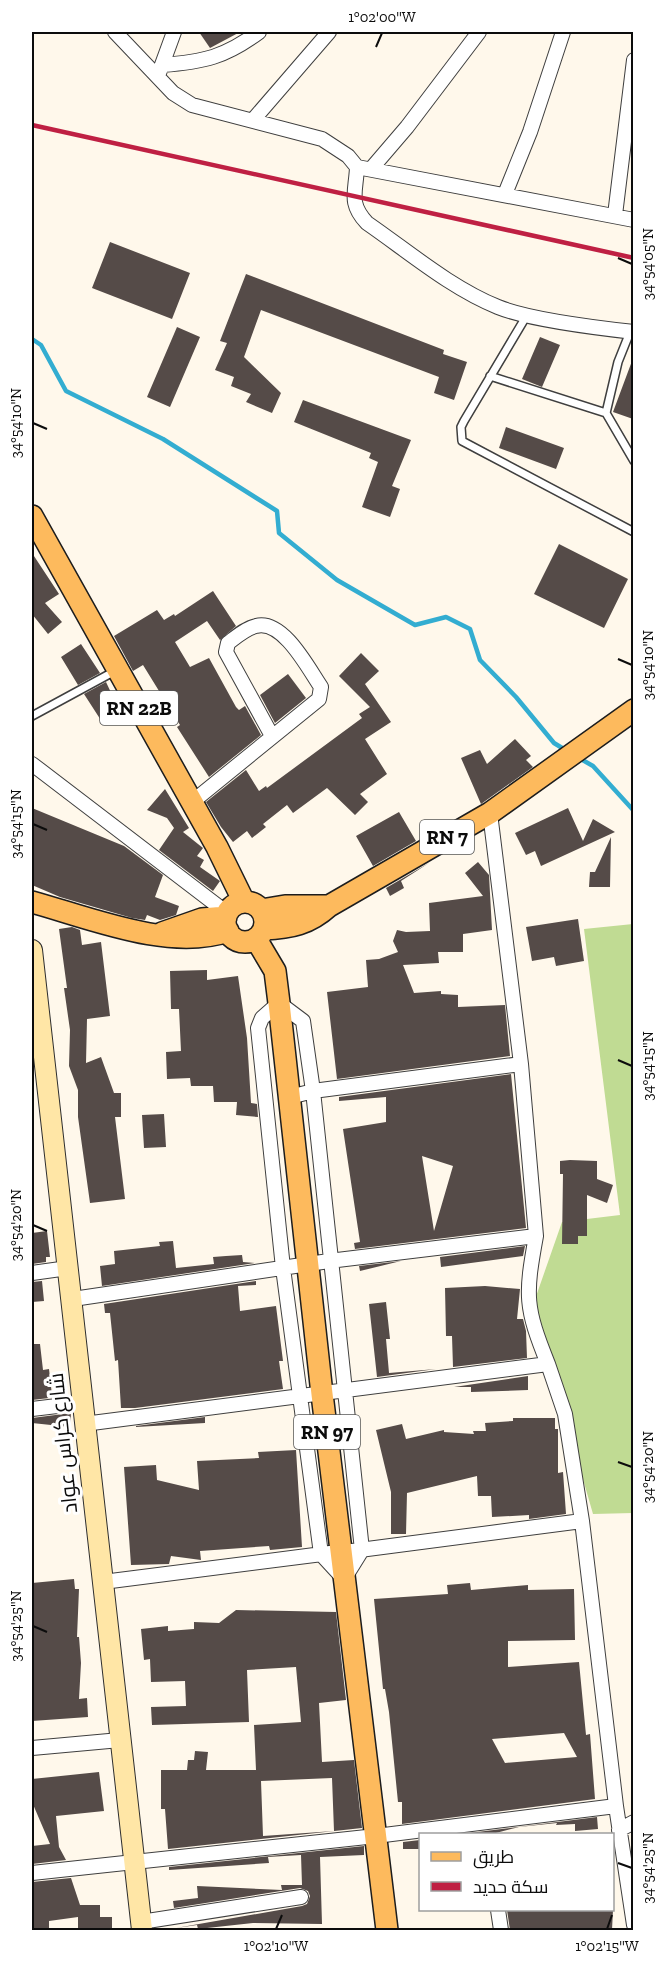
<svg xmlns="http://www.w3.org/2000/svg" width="665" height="1962" font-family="'Zilla Slab',Cairo,serif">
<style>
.forest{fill:#c0db93}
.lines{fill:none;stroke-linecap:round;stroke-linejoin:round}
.stream{stroke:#33add1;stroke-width:4.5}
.building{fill:#554b48;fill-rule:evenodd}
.lane-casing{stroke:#3f3f3f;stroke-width:10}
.street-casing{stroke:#3f3f3f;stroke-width:16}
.secondary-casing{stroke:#2e2e2e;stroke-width:22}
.primary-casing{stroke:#1d1d1d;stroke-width:24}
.lane{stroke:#fff;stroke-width:7}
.street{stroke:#fff;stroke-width:14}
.secondary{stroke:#ffe6a6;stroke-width:20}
.primary{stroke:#fdba5d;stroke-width:21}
.rail{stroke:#bf2043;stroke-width:4.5}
.ticks{fill:none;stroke:#0c0c0c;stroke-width:2}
.labels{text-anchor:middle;stroke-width:6;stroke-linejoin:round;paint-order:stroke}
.shield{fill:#fff;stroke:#555;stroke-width:1.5}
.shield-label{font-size:20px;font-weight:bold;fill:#0c0c0c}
.street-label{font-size:21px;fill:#0c0c0c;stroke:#fff}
.neatline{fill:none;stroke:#0c0c0c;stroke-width:2}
.ticks-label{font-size:15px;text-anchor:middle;fill:#0c0c0c}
</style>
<rect width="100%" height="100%" fill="#fff8eb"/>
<path class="forest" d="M633 924V1513L593 1514 533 1305 562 1222 620 1215 584 929Z"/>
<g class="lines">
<path class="stream" d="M32 339 41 345 66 391 163 439 277 511 279 533 337 580 415 625 446 617 470 629 480 660 516 697 554 743 567 751
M579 758 593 766 634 811"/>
</g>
<path class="building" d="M199 32H240L210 48Z
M110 242 190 273 172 319 92 288Z
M246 274 444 350 443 354 467 362 454 400 434 393 439 377 261 310 244 357 281 393 272 413 246 402 251 394 231 386 234 377 215 370 227 343 220 341Z
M177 327 200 337 170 407 147 397Z
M540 337 560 345 542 387 522 379Z
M632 361H633V419L613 412Z
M303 400 411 440 392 486 400 489 390 517 362 507 378 462 369 458 371 453 294 422Z
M506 427 564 448 556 469 499 448Z
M559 544 628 579 604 628 534 594Z
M32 553 59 594 45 603 62 622 48 634 32 614Z
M213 591 236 626 220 640 207 621 175 642 190 667 209 658 236 707 239 710 245 706 261 735 209 777 177 727 180 725 143 665 133 671 114 636 157 610 164 620 174 614 175 616Z
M81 644 100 673 78 685 61 657Z
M361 653 379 671 365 684 391 722 365 739 387 774 360 794 368 802 355 815 327 788 293 813 287 805 263 824 266 827 252 838 247 831 233 842 221 827 206 802 246 770 259 791 266 786 267 788 362 718 359 714 370 707 339 676Z
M288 674 306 698 275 723 260 695Z
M106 682 122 716 104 725 84 694Z
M515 739 531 756 526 760 533 767 481 804 461 758 480 750 487 764Z
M165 789 189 828 183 832 203 848 197 856 204 860 200 867 220 881 213 891 159 850 174 828 167 818 147 810Z
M32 808 124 846 163 875 155 897 179 906 176 915 160 920 147 915 145 920 132 918 60 897 32 885Z
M568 808 583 841 593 819 615 832 541 866 535 851 526 855 515 833Z
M399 812 416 841 373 866 356 836Z
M611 837 610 887H589L590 872H595Z
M478 862 489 875 492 930 463 934V952H438L439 963 403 965 414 993 441 991V994L458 995V1007L505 1005 510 1056 337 1079 327 992 368 987 366 960 379 959 398 952 393 941 397 930 406 932 430 931 429 903 483 896 465 873Z
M429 863 401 881 404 888 390 896 386 888Z
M578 919 584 961 556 966 554 957 532 961 526 927Z
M72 927 80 930 82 945 101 942 110 1016 87 1019 86 1063 101 1057 114 1093H121V1117H115L125 1199 90 1203 78 1117V1090L69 1066 70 1030 64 988H67L59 929Z
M207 970V980L238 976 247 1038 251 1103 257 1104 258 1117 236 1115 237 1102H214L213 1086H191L190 1078 167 1079 166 1052 181 1051 179 1009H171L170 971Z
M511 1074 526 1228 355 1249 354 1243 360 1242 343 1129 386 1122V1097L339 1101V1097ZM422 1156 453 1166 434 1231Z
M164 1114 166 1147 144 1148 142 1115Z
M570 1160 597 1161V1179L613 1185 607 1203 587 1195V1236H578V1244H562L563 1174H560V1161Z
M47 1231 50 1257H46V1262L32 1264V1233Z
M173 1241 176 1268 214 1264 213 1257 226 1256 242 1255 243 1262 255 1263 102 1286 100 1266 115 1264 114 1251 160 1246 159 1242Z
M525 1246 523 1256 441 1267 440 1257Z
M401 1261 360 1271 359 1266Z
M42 1281 44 1301 32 1302V1282Z
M256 1281V1285L238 1286 240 1311 276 1306 283 1361H279L283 1389 135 1408H121L118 1360 115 1361 110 1313H105L104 1304Z
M485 1286 520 1289 517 1319H523L526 1331 527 1358 453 1367 452 1336H446L445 1288Z
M386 1302 390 1339H386L389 1373 436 1369 377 1377 369 1304Z
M32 1344H40L43 1370 49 1369 52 1395 58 1394V1397L32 1400Z
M528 1376V1390L471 1392V1387H454Z
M71 1413 70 1427 32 1423V1418Z
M205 1417V1423L136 1427V1426Z
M513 1418H555V1429H558V1473L563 1472 566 1514 529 1519V1515L492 1517 491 1496H478L477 1476 407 1493 406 1534H391V1492L376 1430 402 1424 406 1439 444 1430V1432L474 1434 473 1431H486L485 1423 513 1421Z
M296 1450 302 1547 270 1550 269 1546 200 1551 201 1560 171 1556 169 1564 131 1565 124 1467 156 1465 157 1480 199 1490 197 1461 259 1458 258 1452Z
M74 1579 75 1589H79L77 1637H79L81 1663 79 1699 87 1698 88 1717 32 1721V1583Z
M470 1583 471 1590 528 1585V1590L574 1589 575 1640 508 1641V1667L579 1662 586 1735 590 1734 595 1799 402 1824V1802H398L389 1712 385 1689H383L374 1599 448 1594 447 1585ZM564 1733 577 1757 505 1763 492 1739Z
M236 1610 336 1612 346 1700 319 1703 322 1762 354 1760 362 1828 168 1849 165 1809H161V1770H187L188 1760H194L195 1751 208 1752 206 1770H256L254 1725 301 1722 296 1667 247 1670 249 1722 152 1725 151 1707 186 1706 185 1681 151 1682 150 1659 144 1660 141 1629 168 1626V1631L194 1629V1622L219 1623ZM332 1778 334 1831 263 1836 261 1781Z
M99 1772 104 1811 56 1816 59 1847 66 1860 32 1864V1846L50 1844 32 1802V1779Z
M597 1817 598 1829 575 1831V1824L556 1825 557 1823 519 1827 492 1834H461Z
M420 1840V1849H403V1842Z
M364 1846V1855L320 1857 322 1924 253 1923 198 1929 197 1925 176 1928 302 1906 307 1904 310 1896 308 1891 300 1888 174 1908 173 1901 198 1898 197 1886 282 1890 281 1885H302L301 1855 268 1857 269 1863 169 1870V1867Z
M71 1878 80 1905H100V1917H112V1930H78V1917L49 1921V1930H32V1882Z
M507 1910H613L612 1930H510Z"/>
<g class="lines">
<g class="lane-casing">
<path id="lane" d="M527 315 464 421 461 427 462 441 634 532
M630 332 618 362 606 413 634 461
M490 376 606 413
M32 716 115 671"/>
</g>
<g class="street-casing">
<path id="street" d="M115 32 173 93 192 105 322 139 348 156 357 167C356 192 348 203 367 223 409 252 451 288 498 307 530 320 598 328 634 332
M162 65C204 62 225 57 259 32
M159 73 174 32
M253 120 329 32
M357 167 634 220
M371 169 407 127 479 32
M505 194 530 132 563 32
M615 215 634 60
M32 764 227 913
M191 803 319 699 321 687C308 668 283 619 256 626 246 628 236 637 228 643L226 652 272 736
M490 813 521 1064
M279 1003 303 1021 313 1091 362 1550 344 1579 321 1554 283 1268 258 1028 262 1018Z
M290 1097 313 1091 521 1064 536 1236
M32 1273 68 1268
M73 1299 329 1261 536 1236C525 1296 525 1307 548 1364
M32 1409 82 1403
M84 1424 548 1364 565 1414 582 1521
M352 1551 582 1521 616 1806
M103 1582 330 1553
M32 1748 120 1740
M619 1830 634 1822
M32 1873 376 1836 616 1806 634 1925
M498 1910 501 1930
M141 1922 301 1897"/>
</g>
<g class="secondary-casing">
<path id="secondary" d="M32 950 142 1930"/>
</g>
<g class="primary-casing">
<path id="primary" d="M32 516 217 847 244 902
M32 902C90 918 169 951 228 931
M225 922a20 20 0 1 1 40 0a20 20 0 1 1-40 0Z
M261 910 285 906H329
M264 929C291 928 309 924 329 906L490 813 634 710
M162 933 202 919 226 917
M256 939 275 971 279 1003 322 1394 387 1930"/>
</g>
<use href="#lane" class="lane"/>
<use href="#street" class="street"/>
<use href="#secondary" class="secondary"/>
<use href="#primary" class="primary"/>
<path class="rail" d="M32 125 634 258"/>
</g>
<path class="ticks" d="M376 47 382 33M618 258 632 264M33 423 47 429M618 659 632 665M33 824 47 830M618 1060 632 1066M33 1225 47 1231M618 1462 632 1467M33 1626 47 1632M618 1863 632 1868M276 1929 282 1915M607 1929 612 1915"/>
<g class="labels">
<g class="shield">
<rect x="100" y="691" width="78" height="34" rx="4.5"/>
<rect x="420" y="820" width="54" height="34" rx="4.5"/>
<rect x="294" y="1415" width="66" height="34" rx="4.5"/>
</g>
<g class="shield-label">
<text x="139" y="715">RN 22B</text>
<text x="447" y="844">RN 7</text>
<text x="327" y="1439">RN 97</text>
</g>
<g class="street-label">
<text transform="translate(63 1443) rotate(-96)" y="7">شارع كراس عواد</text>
</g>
</g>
<rect width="665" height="1962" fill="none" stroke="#ffffff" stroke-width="66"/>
<rect x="419" y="1833" width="195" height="78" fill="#ffffff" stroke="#9e9e9e" stroke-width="1.5"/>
<rect x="431" y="1852" width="30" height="9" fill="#fdba5d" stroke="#9e9e9e" stroke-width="1.5"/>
<text x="473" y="1863" font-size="18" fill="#0c0c0c">طريق</text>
<rect x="431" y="1882" width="30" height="9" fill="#bf2043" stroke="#9e9e9e" stroke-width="1.5"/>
<text x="473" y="1893" font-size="18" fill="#0c0c0c">سكة حديد</text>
<rect x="33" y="33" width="599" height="1896" class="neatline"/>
<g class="ticks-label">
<text x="382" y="22">1°02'00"W</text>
<text transform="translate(648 264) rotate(-90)" y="5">34°54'05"N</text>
<text transform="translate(16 423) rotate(-90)" y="5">34°54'10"N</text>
<text transform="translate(648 665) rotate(-90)" y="5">34°54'10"N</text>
<text transform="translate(16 824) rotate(-90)" y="5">34°54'15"N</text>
<text transform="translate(648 1066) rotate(-90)" y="5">34°54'15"N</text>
<text transform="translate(16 1225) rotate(-90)" y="5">34°54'20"N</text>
<text transform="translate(648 1467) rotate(-90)" y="5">34°54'20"N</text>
<text transform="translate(16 1626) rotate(-90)" y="5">34°54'25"N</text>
<text transform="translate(648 1868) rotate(-90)" y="5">34°54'25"N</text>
<text x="276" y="1951">1°02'10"W</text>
<text x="607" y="1951">1°02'15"W</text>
</g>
</svg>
